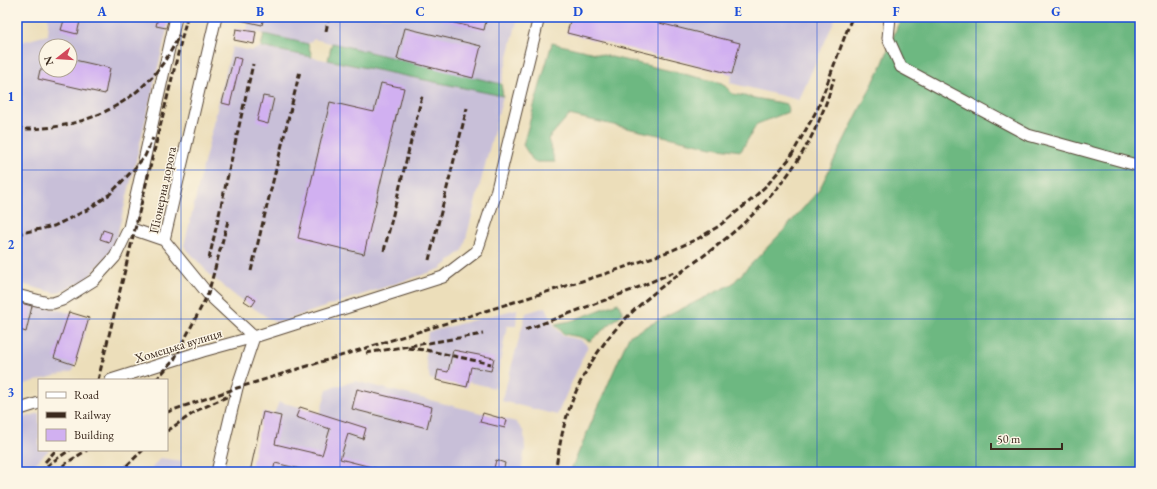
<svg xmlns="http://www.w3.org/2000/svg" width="1157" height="489" font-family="'EB Garamond',serif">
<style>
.industrial{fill:#c8bfd8;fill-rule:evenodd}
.forest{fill:#6db881;stroke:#547150}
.building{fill:#d1b0f1}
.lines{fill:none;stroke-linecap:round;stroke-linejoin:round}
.minor-casing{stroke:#564535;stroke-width:13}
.minor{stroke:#fff;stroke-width:11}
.rail{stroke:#3b2a1e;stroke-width:3;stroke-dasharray:6 3;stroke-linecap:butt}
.grid{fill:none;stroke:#1d4ed8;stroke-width:1;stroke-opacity:0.55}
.labels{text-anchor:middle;stroke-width:3;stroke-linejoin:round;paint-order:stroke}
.street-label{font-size:13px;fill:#3b2a1e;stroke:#fcf5e5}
.neatline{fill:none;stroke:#1d4ed8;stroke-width:1.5}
.grid-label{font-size:13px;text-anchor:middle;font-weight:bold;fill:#1d4ed8}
</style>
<rect width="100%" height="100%" fill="#fcf5e5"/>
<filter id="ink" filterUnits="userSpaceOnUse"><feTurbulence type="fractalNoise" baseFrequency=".025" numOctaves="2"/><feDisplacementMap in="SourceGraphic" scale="8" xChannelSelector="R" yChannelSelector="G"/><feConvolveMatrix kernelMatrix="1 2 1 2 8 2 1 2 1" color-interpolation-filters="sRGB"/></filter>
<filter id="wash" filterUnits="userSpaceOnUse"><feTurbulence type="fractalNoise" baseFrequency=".012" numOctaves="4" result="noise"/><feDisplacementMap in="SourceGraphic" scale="16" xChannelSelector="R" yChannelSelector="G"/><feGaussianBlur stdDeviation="0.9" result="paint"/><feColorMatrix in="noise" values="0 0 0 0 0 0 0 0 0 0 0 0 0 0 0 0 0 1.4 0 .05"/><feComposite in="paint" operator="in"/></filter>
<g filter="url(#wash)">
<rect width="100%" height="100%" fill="#ecdeba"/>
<path class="industrial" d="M48 17H170L134 169 114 247 86 280 56 293 17 283V43L48 35ZM46 46H70V70H46Z
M249 17H518L501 84 314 39 308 44 256 32 254 44 234 40 236 29 247 30Z
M571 17H836L799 100 730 83 732 74 567 33Z
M232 47 252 51 261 47 503 96 463 250 440 269 276 323 238 298 211 276 184 246Z
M17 299 89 318 73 371 17 386Z
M546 307 555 327 563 336 581 340 588 346 557 415 502 401 526 313Z
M517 309 516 326H507L495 388 468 382 467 387 430 379 425 356 428 332Z
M355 381 516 422 524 432 525 449 521 472H250L263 412 274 414 279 402 300 407 320 414 327 389Z
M39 413V450H49L26 472H17V420Z
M160 458 182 461 180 472H149Z"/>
<path class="forest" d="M17 17H24L17 34Z
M901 17H1140V472H570L629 336 659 320 732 284 784 230 819 190 883 63Z
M264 34 308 44 312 57 261 47Z
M332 43 501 84 503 96 328 60Z
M552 43 722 83 733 94 787 104 788 112 757 124 741 151 712 147 569 115 548 139 555 162H534L523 145Z
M618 303 623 313 590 341 580 337 564 334 555 324 571 321Z"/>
<g id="blocks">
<path class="building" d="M65 17H81L77 34 61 30Z
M158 17H169L166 28 156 26Z
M240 17H264L262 25 240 20Z
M443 17H487L484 30 442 20Z
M571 17H635L740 43 732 74 567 33Z
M405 28 481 46 473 78 397 59Z
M236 29 256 32 254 44 234 40Z
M234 57 241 59 230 105 222 103Z
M70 59 110 68 105 94 38 79 40 70H70Z
M381 83 404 88 399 109 398 108 364 254 298 238 330 102 374 112Z
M263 96 274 98 268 124 257 121Z
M103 230 112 233 109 242 100 239Z
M248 295 256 300 252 306 244 301Z
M17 302 32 306 26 332 17 329Z
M69 312 89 318 75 365 54 358Z
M453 350 494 358 491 371 471 367 467 387 436 380 438 370 448 372Z
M357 389 432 407 427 428 352 409Z
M300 407 366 428 363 439 348 434 340 459 379 469V472H313L275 463 273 472H250L263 412 281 416 275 444 322 455 330 429 296 417Z
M483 413 507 420 505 428 480 422Z
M496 460 505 463 503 472H493Z"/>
</g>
</g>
<g filter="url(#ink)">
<use href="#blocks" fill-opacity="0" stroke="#564535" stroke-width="1"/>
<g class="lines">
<g class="minor-casing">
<path id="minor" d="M216 17 164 240 208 294 254 337
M890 17 888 38 901 67 1028 135 1140 166
M129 228 176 17
M17 295 48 303H53L62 300 94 280 115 257 129 228 164 240
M111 380 203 351 254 337
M17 410 39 403
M217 472 237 388 254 337 443 277 477 251 496 193 539 17"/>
</g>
<use href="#minor" class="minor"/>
<path class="rail" d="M424 18 425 17
M430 19 431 17
M326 31 329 17
M17 129C86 131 150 101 179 35
M17 234 54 226 89 209 110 194 134 169 145 156 153 138
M384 251 422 96
M209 259 253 64
M429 260 467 108
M251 271 300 71
M525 330 632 290 674 272
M408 348 426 350 491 364
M366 353 483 334
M98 380 187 17
M156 380 174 360 208 294 228 221
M167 412 237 388 611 272 673 250 699 238 719 226 750 201 768 184 790 158 818 108 852 17
M167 431 198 410 231 395
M45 462 56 450
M40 472 52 462 70 450
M56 472 65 464 87 450
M120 472 143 450
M555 472C559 450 562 428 570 407 579 381 593 357 610 336 636 304 669 281 702 257 767 209 812 158 834 78"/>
</g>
</g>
<path class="grid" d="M181 17V472M340 17V472M499 17V472M658 17V472M817 17V472M976 17V472M17 170H1140M17 319H1140"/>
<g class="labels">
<g class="street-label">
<text transform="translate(162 190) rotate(-78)" y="5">Піонерна дорога</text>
<text transform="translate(178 345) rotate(-17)" y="5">Хомецька вулиця</text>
</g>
</g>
<rect width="1157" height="489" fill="none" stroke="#fcf5e5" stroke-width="44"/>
<rect x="38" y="379" width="130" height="72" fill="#fcf5e5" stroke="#afa495"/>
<rect x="46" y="392" width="20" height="6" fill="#ffffff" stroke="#afa495"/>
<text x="74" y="399" font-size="12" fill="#3b2a1e">Road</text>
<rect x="46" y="412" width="20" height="6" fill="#3b2a1e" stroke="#afa495"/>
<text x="74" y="419" font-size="12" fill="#3b2a1e">Railway</text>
<rect x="46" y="429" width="20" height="12" fill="#d1b0f1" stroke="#afa495"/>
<text x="74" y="439" font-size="12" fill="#3b2a1e">Building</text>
<g transform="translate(58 58) rotate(253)"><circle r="19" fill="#fcf5e5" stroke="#afa495"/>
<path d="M0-3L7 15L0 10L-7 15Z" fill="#d1495b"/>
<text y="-6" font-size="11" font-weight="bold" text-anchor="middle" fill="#3b2a1e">N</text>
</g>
<path d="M991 443v6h71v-6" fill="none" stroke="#3b2a1e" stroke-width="2"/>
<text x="997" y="443" font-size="12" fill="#3b2a1e" stroke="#fcf5e5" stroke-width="3" paint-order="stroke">50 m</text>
<rect x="22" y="22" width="1113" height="445" class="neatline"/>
<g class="grid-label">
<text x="102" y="16">A</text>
<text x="260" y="16">B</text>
<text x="420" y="16">C</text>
<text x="578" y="16">D</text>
<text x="738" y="16">E</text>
<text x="896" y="16">F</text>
<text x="1056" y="16">G</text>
<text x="11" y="101">1</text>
<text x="11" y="249">2</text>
<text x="11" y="397">3</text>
</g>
</svg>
